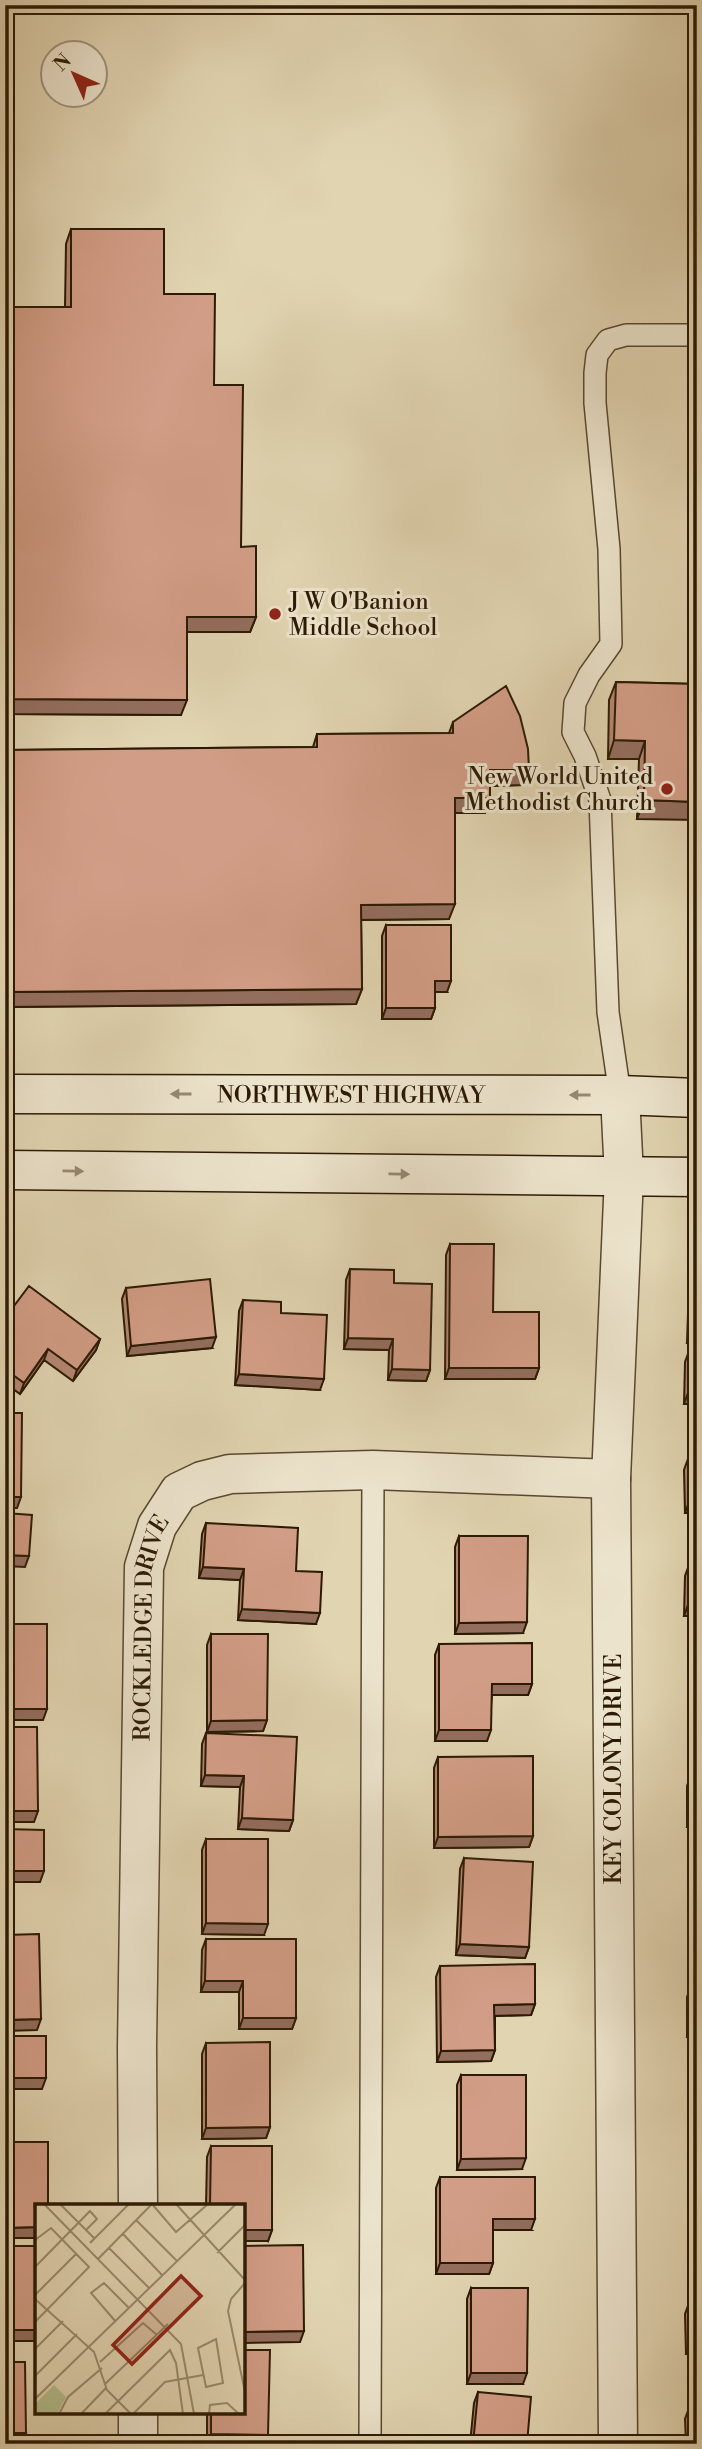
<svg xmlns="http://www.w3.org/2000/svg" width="702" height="2449" font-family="'Libre Bodoni',serif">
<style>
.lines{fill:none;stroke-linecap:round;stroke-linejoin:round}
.service-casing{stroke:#59482f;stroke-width:24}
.minor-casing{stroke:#59482f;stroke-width:41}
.secondary-casing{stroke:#2c1a04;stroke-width:41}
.service{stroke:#ece3cc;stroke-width:21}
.minor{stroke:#ece3cc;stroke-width:38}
.secondary{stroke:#ece3cc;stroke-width:38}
.wall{fill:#b58773;stroke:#2c1a04;stroke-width:2}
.shaded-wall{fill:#936e5e;stroke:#2c1a04;stroke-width:2}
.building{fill:#d29d86;stroke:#2c1a04;stroke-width:2}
.oneway{fill:#968972}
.poi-dot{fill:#8f2418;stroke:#ece3cc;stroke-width:2.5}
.labels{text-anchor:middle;stroke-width:6;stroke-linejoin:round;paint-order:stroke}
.poi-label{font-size:23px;fill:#2c1a04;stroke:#ece3cc;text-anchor:start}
.street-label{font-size:23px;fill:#2c1a04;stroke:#ece3cc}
.inset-road{fill:none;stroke:#998a6c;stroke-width:2}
.view{fill:#8f2418;fill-opacity:0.15;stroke:#8f2418;stroke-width:3.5}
.inset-edge{fill:none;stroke:#2c1a04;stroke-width:3.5}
</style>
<rect width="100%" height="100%" fill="#e1d4b1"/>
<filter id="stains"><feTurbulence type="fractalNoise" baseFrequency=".00286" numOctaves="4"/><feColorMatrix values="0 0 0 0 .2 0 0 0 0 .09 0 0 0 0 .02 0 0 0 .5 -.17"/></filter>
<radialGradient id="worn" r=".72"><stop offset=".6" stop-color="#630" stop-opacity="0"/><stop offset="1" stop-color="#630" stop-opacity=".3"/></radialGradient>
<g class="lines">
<g class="service-casing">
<path id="service" d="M620 1095 608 1012 600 800 585 756 573 732 575 703 589 675 611 644 609 549 595 403V373L597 355 608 340 626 335H697
M370 2444 373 1470"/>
</g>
<g class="minor-casing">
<g id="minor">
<path id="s1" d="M138 2206 137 2047 144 1567 157 1526 179 1492 202 1481 230 1474 373 1470 611 1479"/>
<path d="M138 2412V2444"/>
<path d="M618 2444 611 1479 624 1176 620 1095"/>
</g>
</g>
<g class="secondary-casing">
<g id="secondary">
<path id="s2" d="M5 1094 620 1095 697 1098"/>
<path d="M5 1170 697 1177"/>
</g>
</g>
<use href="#service" class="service"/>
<use href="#minor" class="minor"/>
<use href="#secondary" class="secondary"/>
</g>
<path class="wall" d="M71 229 164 294 214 385 241 547 256 617 250 632H187L181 715 5 714V307H65L66 244Z
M616 682 697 684 637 819 639 759H608L609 700Z
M453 722 529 770 523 785 490 786V798L485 813H455L449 919 361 920 362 989 356 1004 5 1007V750L313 747 317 734 449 733Z
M386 925 447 992H435V1008L431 1019H382V936Z
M694 1243H697V1343H687L690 1254Z
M450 1244 493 1312 539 1368 535 1379H445L446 1255Z
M350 1269 394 1283 430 1370 426 1381 388 1380 389 1350 344 1349 346 1280Z
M126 1288 212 1348 127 1356 122 1299Z
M243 1300 281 1313 320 1390 235 1385 239 1311Z
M5 1318 100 1339 96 1350 73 1381 44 1360 20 1394 5 1383Z
M689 1351 697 1352V1404H684L685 1362Z
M688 1459 697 1513H685L684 1470Z
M206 1523 296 1571 316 1624 238 1620 240 1580 199 1578 202 1534Z
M459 1536 523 1633 455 1634V1547Z
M689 1565H697V1616H684L685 1576Z
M211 1634 267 1720 263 1731 207 1732V1645Z
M439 1644 532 1684 528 1695H492L487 1741H435V1655Z
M695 1672 697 1768H691V1683Z
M206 1733 293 1820 289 1831 238 1829 240 1787 201 1786 202 1744Z
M438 1757 533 1836 529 1847 434 1848V1768Z
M691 1775 697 1827H687V1786Z
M206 1839 264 1935 202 1934V1850Z
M464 1858 529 1947 525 1958 456 1955 460 1869Z
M206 1939 296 2018 292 2029H239V1992H201L202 1950Z
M440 1966 535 2004 531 2015 495 2016V2050L491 2061 437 2062 436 1977Z
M691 1986H697V2037H687V1997Z
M206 2043 270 2127 266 2138 202 2139V2054Z
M461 2075 522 2169 457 2170V2085Z
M693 2094H697V2189H690L689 2105Z
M211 2146 272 2230 268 2241 243 2206H206L207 2157Z
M440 2177 531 2230H493V2263L489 2274H436V2188Z
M696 2199 697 2294H691L692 2210Z
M471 2288 523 2384H467V2299Z
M689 2303 697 2354H686L685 2314Z
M478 2392 527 2444H470L474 2403Z
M689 2408 697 2444H686L685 2419Z
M207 2412H243L265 2444H207Z"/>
<path class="shaded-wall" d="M187 617H256L250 632H182Z
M5 699 187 700 181 715 5 714Z
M614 740 645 741 639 759H608Z
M490 770H529L523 785 485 786Z
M455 798H490L485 813H449Z
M644 800 697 802V820L637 819Z
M455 904 449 919 356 920 361 905Z
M435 981H451L447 992H431Z
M362 989 356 1004 5 1007V992Z
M386 1008H435L431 1019H382Z
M691 1332H697V1343H687Z
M216 1337 212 1348 127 1356 131 1346Z
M348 1338 393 1339 389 1350 344 1349Z
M100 1339 96 1350 73 1381 77 1370Z
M48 1349 44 1360 20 1394 24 1383Z
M449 1368H539L535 1379H445Z
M392 1369 430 1370 426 1381 388 1380Z
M239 1374 324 1379 320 1390 235 1385Z
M688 1393H697V1404H684Z
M5 1497H21L17 1508H5Z
M689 1502H697V1513H685Z
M5 1555 29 1556 25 1567 5 1566Z
M203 1567 244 1569 240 1580 199 1578Z
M688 1605H697V1616H684Z
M242 1609 320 1613 316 1624 238 1620Z
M527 1622 523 1633 455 1634 459 1623Z
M492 1684H532L528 1695H488Z
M5 1709H47L43 1720H5Z
M267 1720 263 1731 207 1732 211 1721Z
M439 1730H491L487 1741H435Z
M695 1757H697V1768H691Z
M205 1775 244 1776 240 1787 201 1786Z
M5 1811H38L34 1822H5Z
M691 1816H697V1827H687Z
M242 1818 293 1820 289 1831 238 1829Z
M533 1836 529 1847 434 1848 438 1837Z
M8 1871H44L40 1882H5Z
M206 1923 268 1924 264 1935 202 1934Z
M460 1944 529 1947 525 1958 456 1955Z
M205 1981H243L239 1992H201Z
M535 2004 531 2015 490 2016 494 2005Z
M243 2018H296L292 2029H239Z
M41 2019 37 2030 5 2031V2020Z
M691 2026H697V2037H687Z
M495 2050 491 2061 437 2062 441 2051Z
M8 2078H46L42 2089H5Z
M270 2127 266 2138 202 2139 206 2128Z
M526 2158 522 2169 457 2170 461 2159Z
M694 2178H697V2189H690Z
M493 2219H535L531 2230H489Z
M37 2227V2238H5V2228Z
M243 2230H272L268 2241H243Z
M440 2263H493L489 2274H436Z
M695 2283H697V2294H691Z
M5 2330H37V2341H5Z
M304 2331 300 2342 243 2343V2332Z
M690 2343H697V2354H686Z
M471 2373H527L523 2384H467Z
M5 2433H26L22 2444H5Z
M211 2434 268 2435 265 2444H207Z"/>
<path class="building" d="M71 229H164V294H215L214 385H243L241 547 256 546V617H187V700L5 699V307H71Z
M616 682 697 684V802L644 800 645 741 614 740Z
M506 686 520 716 528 749 529 770H490V798H455V904L361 905 362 989 5 992V750L317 747V734L453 733V722Z
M386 925H451V981H435V1008H386Z
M694 1243H697V1332H691Z
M450 1244H494L493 1312H539V1368H449Z
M350 1269 394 1270V1283L432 1284 430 1370 392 1369 393 1339 348 1338Z
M210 1279 216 1337 131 1346 126 1288Z
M29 1286 100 1339 77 1370 48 1349 24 1383 5 1369V1318Z
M243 1300 281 1302V1313L327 1315 324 1379 239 1374Z
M689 1351 697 1352V1393H688Z
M5 1413H22L21 1497H5Z
M688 1459H697V1502H689Z
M5 1513 32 1515 29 1556 5 1555Z
M206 1523 298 1528 296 1571 322 1572 320 1613 242 1609 244 1569 203 1567Z
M459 1536H528L527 1622 459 1623Z
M689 1565H697V1605H688Z
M5 1624H47V1709H5Z
M211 1634H268L267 1720 211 1721Z
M532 1643V1684H492L491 1730H439V1644Z
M695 1672H697V1757H695Z
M5 1727H37L38 1811H5Z
M206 1733 297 1737 293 1820 242 1818 244 1776 205 1775Z
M533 1756V1836L438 1837V1757Z
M691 1775H697V1816H691Z
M5 1829 44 1830V1871H8V1913H5Z
M206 1839H268V1924L206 1923Z
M464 1858 533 1862 529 1947 460 1944Z
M39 1934 41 2019 5 2020V1935Z
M206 1939H296V2018H243V1981H205Z
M535 1964V2004L494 2005 495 2050 441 2051 440 1966Z
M691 1986H697V2026H691Z
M5 2036H46V2078H8L7 2121H5Z
M270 2042V2127L206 2128V2043Z
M461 2075H526V2158L461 2159Z
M693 2094H697V2178H694Z
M5 2142H48V2206H37V2227L5 2228Z
M211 2146H272V2230H243V2206H210Z
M440 2177H535V2219H493V2263H440Z
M696 2199H697V2283H695Z
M303 2245 304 2331 243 2332V2246Z
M5 2246H37V2330H5Z
M471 2288H528L527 2373H471Z
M689 2303H697V2343H690Z
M243 2350H270L268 2435 211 2434V2412H243Z
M5 2362H25L26 2433H5Z
M478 2392 531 2397 527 2444H473Z
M689 2408H697V2444H690Z"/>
<defs><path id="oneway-solid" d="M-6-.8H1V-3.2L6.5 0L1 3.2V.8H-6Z" transform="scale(1.75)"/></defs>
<g class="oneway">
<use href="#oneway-solid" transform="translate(181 1094) rotate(-180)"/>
<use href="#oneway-solid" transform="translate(580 1095) rotate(-180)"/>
<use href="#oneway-solid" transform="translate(73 1171) rotate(1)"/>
<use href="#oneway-solid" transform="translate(399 1174) rotate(1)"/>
</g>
<g class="poi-dot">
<circle cx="275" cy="614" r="7"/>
<circle cx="667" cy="789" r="7"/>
</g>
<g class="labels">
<g class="poi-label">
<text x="289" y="609">J W O'Banion<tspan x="289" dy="26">Middle School</tspan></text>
<text x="653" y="784" text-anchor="end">New World United<tspan x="653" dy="26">Methodist Church</tspan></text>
</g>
<g class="street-label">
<text dy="8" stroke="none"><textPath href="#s2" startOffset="346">NORTHWEST HIGHWAY</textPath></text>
<text dy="8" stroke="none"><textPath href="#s1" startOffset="579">ROCKLEDGE DRIVE</textPath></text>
<text transform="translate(613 1769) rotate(-90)" y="8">KEY COLONY DRIVE</text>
</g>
</g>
<g transform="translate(35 2204)">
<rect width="210" height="210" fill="#e1d4b1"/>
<path d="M19 181 31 193 22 210H2L0 200Z" fill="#b3bd8c"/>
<path class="inset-road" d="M9 0 146 140 159 210M25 0 59 34M117 0 141 28 173 0M141 0 210 76M101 16 142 57M88 30 127 71M0 36 16 24 54 63 0 118M55 39 94 0M74 44 114 84M182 49 210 21M63 55 117 0M0 63 55 7 62 15 51 26M210 79 196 95 193 107 210 188M0 91 41 50M0 95 59 148 72 186 96 210M81 118 56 89 69 79 94 104M181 135 188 179 171 183 163 144ZM0 145 28 117M65 158 108 119 122 131M0 172 42 130M70 180 133 120M0 195 201 0M71 209 135 146 141 159 148 210M24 210 33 193 67 164M46 210 71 184M98 210 130 178 168 171M174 210 175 201 192 199 204 210"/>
<path class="view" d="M146 72 166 92 97 160 78 141Z"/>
<rect width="210" height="210" class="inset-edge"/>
</g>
<rect width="702" height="2449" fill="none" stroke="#e1d4b1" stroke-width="28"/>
<rect x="7" y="7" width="688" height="2435" fill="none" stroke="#2c1a04" stroke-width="3.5"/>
<rect x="14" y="14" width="674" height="2421" fill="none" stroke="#2c1a04" stroke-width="2"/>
<g transform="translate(74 74) rotate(315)"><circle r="33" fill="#ece3cc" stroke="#9f937c" stroke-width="2"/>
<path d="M0-5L12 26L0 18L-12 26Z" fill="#8f2418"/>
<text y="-10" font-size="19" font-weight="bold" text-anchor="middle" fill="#2c1a04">N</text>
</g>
<rect width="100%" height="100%" filter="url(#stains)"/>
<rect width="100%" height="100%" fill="url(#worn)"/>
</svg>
